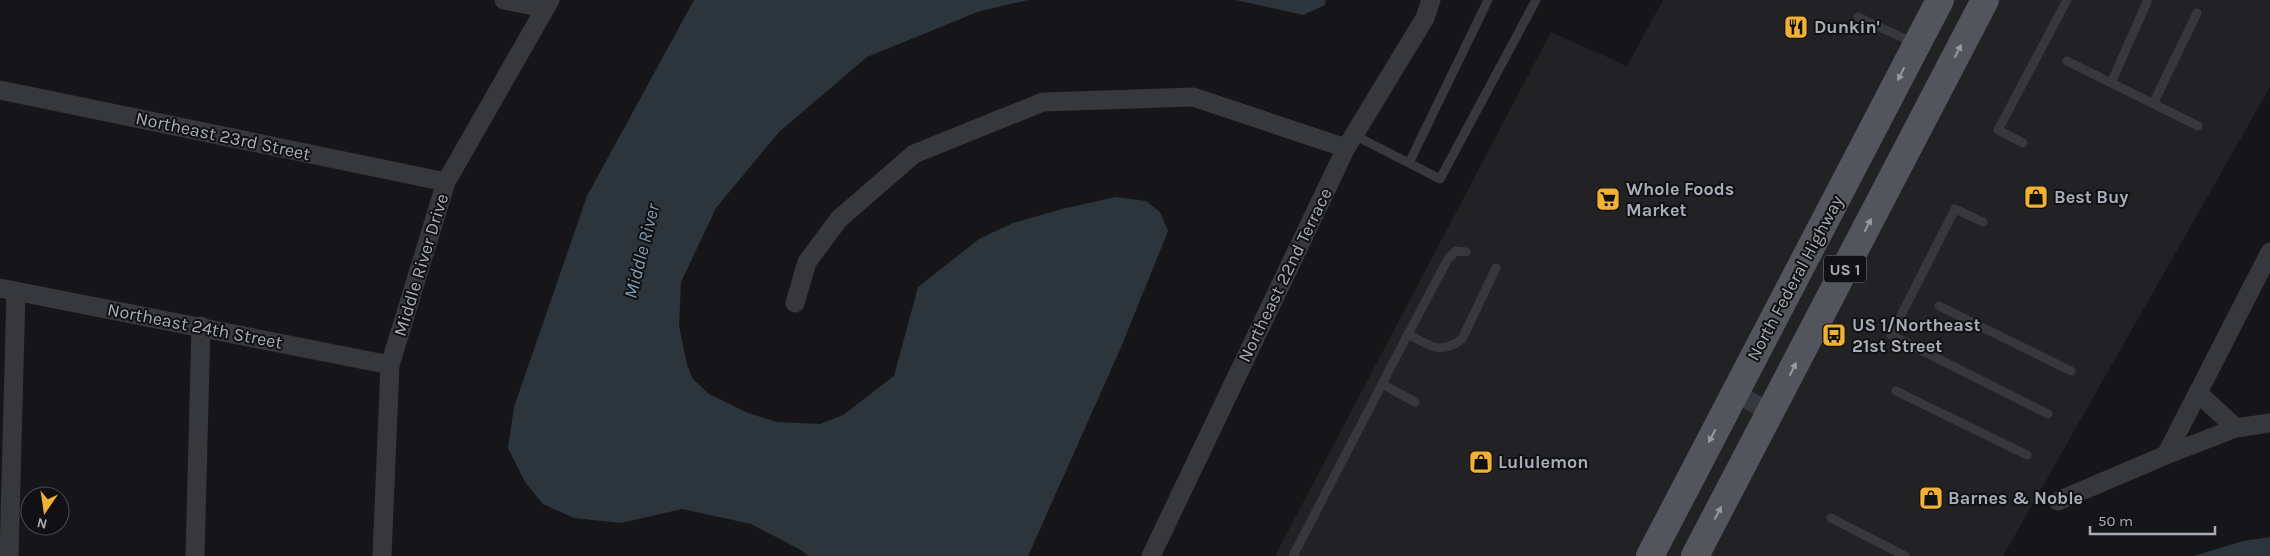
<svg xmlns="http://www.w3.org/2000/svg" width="2270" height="556" font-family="Karla,sans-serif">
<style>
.built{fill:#222225}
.water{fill:#2c353c}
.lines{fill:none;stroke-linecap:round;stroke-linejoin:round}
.lane{stroke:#37383d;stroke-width:9}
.street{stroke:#37383d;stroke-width:19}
.primary{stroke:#53555c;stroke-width:28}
.oneway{fill:#979ba6}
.labels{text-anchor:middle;stroke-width:4;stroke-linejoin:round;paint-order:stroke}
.shield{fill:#111113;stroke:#7b7e86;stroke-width:1}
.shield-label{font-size:16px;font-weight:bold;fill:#a8adb8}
.poi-label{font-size:18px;font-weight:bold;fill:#a8adb8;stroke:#111113;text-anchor:start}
.street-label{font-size:18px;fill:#a8adb8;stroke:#111113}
.water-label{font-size:19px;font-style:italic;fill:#7f9bb3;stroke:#111113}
</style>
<rect width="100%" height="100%" fill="#161618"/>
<path class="built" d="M1663 0H2270V87L2003 556H1275L1551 32 1627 66Z"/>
<path class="water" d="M694 0H1028L980 11 867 57 779 132 716 208 681 282 679 326 687 365 693 379 709 394 748 413 777 422 820 424 843 415 894 376 918 287 979 239 1013 223 1062 209 1116 197 1146 201 1160 212 1168 231 1122 345 1028 556H808L801 550 751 524 682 509 621 523 574 518 543 504 525 482 508 448 514 407 587 196Z
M1236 0H1326L1325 5 1303 15Z
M2270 537V556H2194L2243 541Z"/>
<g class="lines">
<path class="lane" d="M1488 0 1409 163 1440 179 1536 0
M1858 17 1914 43
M2067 61 2198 126
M2111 83 2147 2
M2153 104 2197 13
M1354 135 1409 163
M2023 143 1998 130 2067 0
M1983 222 1955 209 1891 335 2048 414
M1466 252 1456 251 1448 259 1408 334C1429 345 1440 356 1462 339L1496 268
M1939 306 2071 371
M1382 384 1415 402
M1896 391 2027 455
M1831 518 1905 556
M1293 556 1408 334"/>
<path class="street" d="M504 0 544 8
M0 90 446 182
M0 288 390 365
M795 303 807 262 839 219 914 154 1043 102 1193 97 1346 148
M1735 393 1770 412
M2198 393 2236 428
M2166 455 2270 252
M2058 501 2166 455 2236 428 2270 423
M9 556 16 291
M195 556 201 326
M382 556 390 365 446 182 550 0
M1151 556 1346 148 1425 18 1431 0"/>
<path class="primary" d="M1650 556 1940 0
M1695 556 1985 0"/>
</g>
<defs><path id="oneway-solid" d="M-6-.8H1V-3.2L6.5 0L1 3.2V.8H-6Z" transform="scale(1.25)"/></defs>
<g class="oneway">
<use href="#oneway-solid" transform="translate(1958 51) rotate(-63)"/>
<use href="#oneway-solid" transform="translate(1901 74) rotate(117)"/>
<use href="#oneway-solid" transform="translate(1868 225) rotate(-63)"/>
<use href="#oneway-solid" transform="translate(1793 369) rotate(-63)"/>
<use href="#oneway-solid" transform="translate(1712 436) rotate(118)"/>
<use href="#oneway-solid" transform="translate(1718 513) rotate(-62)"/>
</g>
<defs>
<g id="restaurant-square" transform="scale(1.25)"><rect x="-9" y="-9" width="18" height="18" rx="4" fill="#f2b134" stroke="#111113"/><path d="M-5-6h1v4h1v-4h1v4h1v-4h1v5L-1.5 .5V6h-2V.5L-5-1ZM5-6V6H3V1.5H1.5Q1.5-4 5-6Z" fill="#111"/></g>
<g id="shop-square" transform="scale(1.25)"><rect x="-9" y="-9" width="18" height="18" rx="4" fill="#f2b134" stroke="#111113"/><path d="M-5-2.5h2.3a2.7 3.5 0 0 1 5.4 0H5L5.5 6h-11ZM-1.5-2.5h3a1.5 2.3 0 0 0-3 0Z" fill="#111"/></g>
<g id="supermarket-square" transform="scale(1.25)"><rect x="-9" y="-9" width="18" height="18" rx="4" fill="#f2b134" stroke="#111113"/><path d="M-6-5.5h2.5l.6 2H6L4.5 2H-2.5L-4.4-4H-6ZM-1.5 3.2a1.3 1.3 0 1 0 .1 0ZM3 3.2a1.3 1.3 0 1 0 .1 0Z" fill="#111"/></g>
<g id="bus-square" transform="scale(1.25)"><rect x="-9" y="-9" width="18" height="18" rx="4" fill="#f2b134" stroke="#111113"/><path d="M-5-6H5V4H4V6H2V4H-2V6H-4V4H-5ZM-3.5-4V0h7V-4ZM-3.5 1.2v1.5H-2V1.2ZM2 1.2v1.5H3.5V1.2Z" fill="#111"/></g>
</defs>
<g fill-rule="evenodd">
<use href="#restaurant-square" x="1796" y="27"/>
<use href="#shop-square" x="2036" y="197"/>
<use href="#supermarket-square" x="1608" y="199"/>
<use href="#bus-square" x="1834" y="335"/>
<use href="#shop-square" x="1481" y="462"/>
<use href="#shop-square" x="1931" y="498"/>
</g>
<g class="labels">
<rect class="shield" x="1824" y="255.5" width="42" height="27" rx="4"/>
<g class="shield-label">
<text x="1845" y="275">US 1</text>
</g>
<g class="poi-label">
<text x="1814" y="33">Dunkin'</text>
<text x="1626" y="195">Whole Foods<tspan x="1626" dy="21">Market</tspan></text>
<text x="2054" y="203">Best Buy</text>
<text x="1852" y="331">US 1/Northeast<tspan x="1852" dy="21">21st Street</tspan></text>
<text x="1498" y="468">Lululemon</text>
<text x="1948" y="504">Barnes &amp; Noble</text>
</g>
<g class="street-label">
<text transform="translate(223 136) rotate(12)" y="6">Northeast 23rd Street</text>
<text transform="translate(421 265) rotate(-73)" y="6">Middle River Drive</text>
<text transform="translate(1285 275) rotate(-64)" y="6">Northeast 22nd Terrace</text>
<text transform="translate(1795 278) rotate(-62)" y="6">North Federal Highway</text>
<text transform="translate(195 326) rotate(11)" y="6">Northeast 24th Street</text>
</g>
<g class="water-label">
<text transform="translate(641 251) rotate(-76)" y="7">Middle River</text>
</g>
</g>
<g transform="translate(45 511) rotate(193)"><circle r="24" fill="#111113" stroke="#4d4f55"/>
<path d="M0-4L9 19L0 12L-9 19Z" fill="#f2b134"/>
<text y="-8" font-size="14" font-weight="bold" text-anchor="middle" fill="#a8adb8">N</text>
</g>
<path d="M2090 526v8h125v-8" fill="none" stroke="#a8adb8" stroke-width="2.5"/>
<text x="2098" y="526" font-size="15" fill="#a8adb8" stroke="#111113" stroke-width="4" paint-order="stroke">50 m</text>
</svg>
